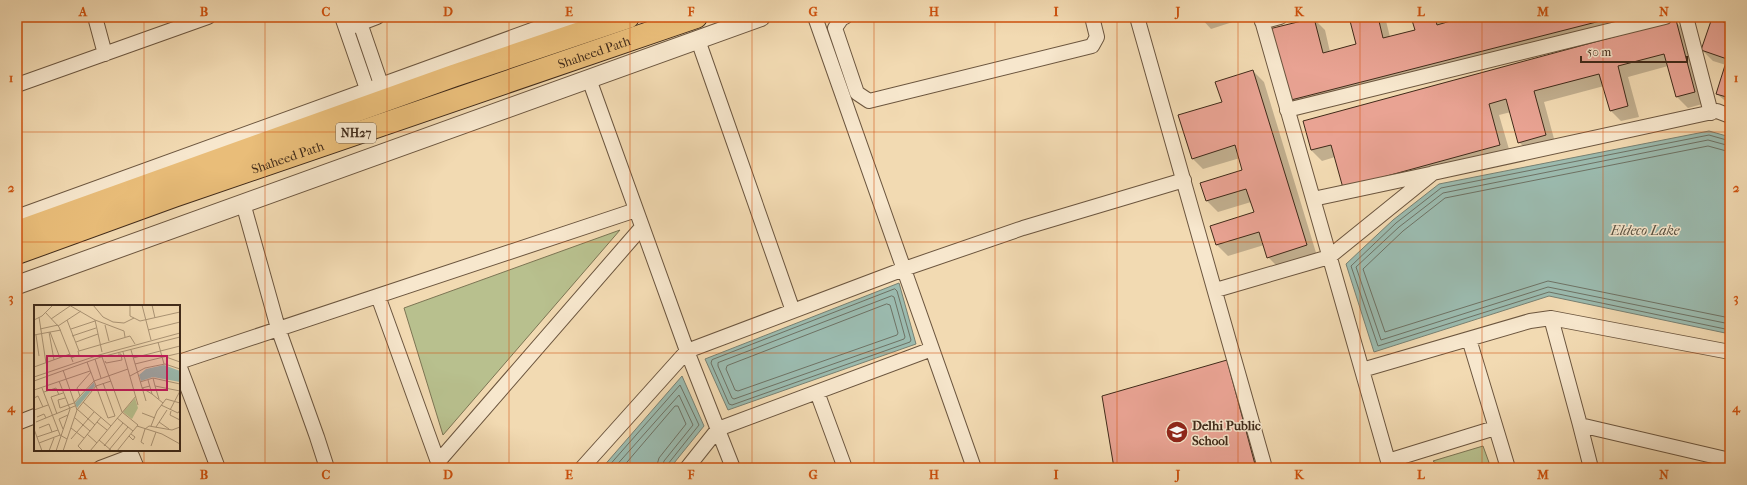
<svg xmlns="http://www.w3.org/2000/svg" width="1747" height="485" font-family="'IM FELL French Canon',serif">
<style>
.green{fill:#b8c08e;stroke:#7c7554}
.water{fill:#9bbaae;stroke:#778072}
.shadow{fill:#0003}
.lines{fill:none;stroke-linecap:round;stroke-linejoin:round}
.shore{stroke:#6e7264;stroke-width:1}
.building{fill:#e9a393;stroke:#402a19}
.minor-casing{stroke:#6c563f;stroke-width:16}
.tertiary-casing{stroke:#6c563f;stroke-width:20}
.trunk-casing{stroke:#402a19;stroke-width:24}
.minor{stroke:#f7e7cd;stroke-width:14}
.tertiary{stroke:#f7e7cd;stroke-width:18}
.trunk{stroke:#e9bd79;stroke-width:22}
.grid{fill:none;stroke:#cf520e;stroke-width:1;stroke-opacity:0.55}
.labels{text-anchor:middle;stroke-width:3;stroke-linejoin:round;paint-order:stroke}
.shield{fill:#f7e7cd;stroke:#77634f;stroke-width:1}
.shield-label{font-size:12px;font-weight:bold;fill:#402a19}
.street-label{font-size:13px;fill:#402a19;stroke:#f7e7cd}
.poi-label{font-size:13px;font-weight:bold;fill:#402a19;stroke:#f7e7cd;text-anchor:start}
.water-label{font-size:14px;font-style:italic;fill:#574e3e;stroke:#f7e7cd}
.inset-road{fill:none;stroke:#ab9475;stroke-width:1}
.view{fill:#c2185b;fill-opacity:0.15;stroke:#c2185b;stroke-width:2}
.inset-edge{fill:none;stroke:#402a19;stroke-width:2}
.neatline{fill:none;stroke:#cf520e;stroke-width:1.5}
.grid-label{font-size:13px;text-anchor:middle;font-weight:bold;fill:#cf520e}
</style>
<rect width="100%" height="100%" fill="#f2dab2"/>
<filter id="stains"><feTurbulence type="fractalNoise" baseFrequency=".005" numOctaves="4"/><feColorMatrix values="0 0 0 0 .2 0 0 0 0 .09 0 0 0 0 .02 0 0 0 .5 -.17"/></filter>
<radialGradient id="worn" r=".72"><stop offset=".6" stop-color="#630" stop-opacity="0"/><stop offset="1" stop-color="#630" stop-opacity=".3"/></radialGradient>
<path class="green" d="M620 230 443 435 404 308Z
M1483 446 1491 468H1442L1433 461Z"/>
<path class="water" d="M1709 131 1730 137V334L1549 296 1374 352 1346 264 1393 220 1439 184Z
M899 283 916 344 728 410 705 359Z
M682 376 704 426 670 468H602Z"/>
<path class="shadow" d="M1158 17H1168L1160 19Z
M1200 17H1248L1211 29Z
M1350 17H1385L1390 37 1416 31 1412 17H1442L1444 24 1455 21 1454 17H1669L1299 111 1288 100 1314 19 1325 30 1330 52 1357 45Z
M1675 21 1686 32 1706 103 1688 108 1677 97 1668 66 1628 77 1639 117 1621 121 1610 110 1604 86 1544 102 1556 146 1530 153 1519 142 1511 112 1499 115 1511 156 1355 198 1344 187 1335 157 1322 161 1311 150Z
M1730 25V105L1717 94 1726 65 1713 61 1702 50Z
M1253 71 1264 82 1317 256 1279 268 1268 257 1264 245 1228 256 1217 245 1212 227 1255 213 1251 202 1218 212 1207 201 1244 171 1240 158 1203 169 1192 158 1223 102Z
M1227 361 1235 369 1262 468H1115Z"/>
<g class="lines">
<path class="shore" d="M1730 141 1709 135 1441 188 1396 223 1351 266 1378 346 1549 292 1730 330
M1730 146 1708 140 1443 193 1399 227 1356 267 1381 340 1548 287 1730 324
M1730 152 1708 146 1445 198 1403 231 1363 269 1385 332 1548 281 1730 318
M895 289 897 291 911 340 910 342 732 405 729 404 711 363 712 360Z
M892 296 894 297 905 337 904 339 734 399 732 398 718 366V363Z
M887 304 890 305 898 333 897 335 738 391 735 390 726 369 727 366Z
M607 468 680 385 699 425 668 464 667 468
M614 468 679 395 693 425 664 461 662 468
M622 468 675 406H678L686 424 659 458 656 468"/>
</g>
<path class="building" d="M1349 17H1378L1383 38 1415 30 1411 17H1435L1437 25 1454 20 1453 17H1616L1287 101 1269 29 1314 18 1323 53 1356 44Z
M1712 18 1730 24V98L1716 94 1727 59 1701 50Z
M1676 20 1695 92 1676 97 1664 54 1618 66 1628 106 1610 111 1599 74 1534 91 1546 135 1518 143 1506 99 1489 104 1500 145 1343 188 1331 145 1311 150 1303 121Z
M1253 70 1307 245 1267 258 1259 232 1216 245 1210 226 1254 212 1246 189 1206 201 1200 183 1242 170 1235 145 1192 159 1178 115 1222 102 1215 82Z
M1227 360 1256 468H1114L1102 396Z"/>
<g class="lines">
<g class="minor-casing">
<path id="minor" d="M95 17 105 54
M342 17 368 92
M358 17 382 87
M815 17 974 468
M845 17 842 18 835 28 857 93 869 101 1092 46 1097 37 1092 17
M1137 17 1265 468
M1261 17 1390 468
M1686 17 1711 113
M1262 22 1280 17
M351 27 377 17
M698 40 793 311
M589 79 687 351 733 468
M17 85 208 17
M1287 110 1665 17
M1313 199 1430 174
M243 203 278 328 317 437 327 468
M1216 290 1329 257 1433 173 1717 111 1730 116
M378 296 438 462
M1551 318 1580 425 1730 460
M1469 339 1508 468
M179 362 636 210
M179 365 218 468
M1362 370 1530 321 1551 318 1730 352
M817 392 845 468
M17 423 35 416
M1580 425 1591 468
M100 468 132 456 137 468
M440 468 438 462 642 227
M582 468 687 351 904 269 1023 228 1184 180
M687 468 718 429 932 349
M1401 468 1388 461 1495 428"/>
</g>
<g class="tertiary-casing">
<path id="tertiary" d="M17 219 574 17
M17 285 761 17"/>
</g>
<g class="trunk-casing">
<g id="trunk">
<path d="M17 232 453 76 628 17"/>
<path id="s1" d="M17 253 174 196 696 17"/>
</g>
</g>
<use href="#minor" class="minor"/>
<use href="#tertiary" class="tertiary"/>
<use href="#trunk" class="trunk"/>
</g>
<path class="grid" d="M144 17V306M265 17V468M387 17V468M509 17V468M630 17V468M752 17V468M874 17V468M995 17V468M1117 17V468M1238 17V468M1360 17V468M1482 17V468M1603 17V468M17 132H1730M17 242H1730M17 353H35M179 353H1730M144 450V468"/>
<defs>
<g id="school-disc" transform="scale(1.15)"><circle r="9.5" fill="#8f2418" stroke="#f7e7cd"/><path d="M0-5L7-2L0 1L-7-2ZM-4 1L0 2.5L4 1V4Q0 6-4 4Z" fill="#fff"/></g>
</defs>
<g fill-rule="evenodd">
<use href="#school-disc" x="1177" y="432"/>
</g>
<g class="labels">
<rect class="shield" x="336" y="123" width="40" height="20" rx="3"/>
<g class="shield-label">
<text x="356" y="137">NH27</text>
</g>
<g class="street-label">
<text dy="5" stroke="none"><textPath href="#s1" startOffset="611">Shaheed Path</textPath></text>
<text dy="5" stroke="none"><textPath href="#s1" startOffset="287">Shaheed Path</textPath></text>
</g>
<g class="poi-label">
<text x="1192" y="430">Delhi Public<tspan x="1192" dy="15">School</tspan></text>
</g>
<g class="water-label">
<text x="1645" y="235">Eldeco Lake</text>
</g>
</g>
<g transform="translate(34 305)">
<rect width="146" height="146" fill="#f2dab2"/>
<path d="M101 93 104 103 98 114 89 107Z" fill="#b8c08e"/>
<path d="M130 60 146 66V77L119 72 107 76 105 70 112 64ZM60 77 61 81 43 103 41 98Z" fill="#9bbaae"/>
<path class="inset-road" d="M35 0 61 15 90 26 91 32M59 0 69 12 79 17 90 18 100 13M96 0V11L106 16 146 7M108 0 117 35M118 0 121 13M11 7 25 22 39 57M5 12 12 58M17 14 36 1M0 15 8 11 19 0M33 15 45 46 96 31 101 39M61 15 68 47M71 20 75 36M24 21 47 6M6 24 24 20M37 24 61 16M114 25 146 17M15 27 20 55M16 27 26 53M0 30 27 25M2 30 5 51M38 31 62 23M42 37 64 29M124 37 130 59M97 45 112 96M89 47 104 100M68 52 88 107 104 120 99 126M132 52 146 57M37 53 45 50 44 46M99 53 146 41M61 54 67 73M71 56 72 58 88 55 87 49H84M53 57 74 113 81 111 69 78M101 59 146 48M0 62 36 49M57 67 43 83 46 91 60 76 94 64M96 71 111 63 131 59 146 64M0 72 65 50 146 28M119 73 121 81 146 86 136 105M114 75 118 89 129 98M0 76 67 52 146 32M106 77 119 73 146 79M116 81 108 83 118 89M121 81 125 94M8 83 26 130 33 134M0 85 56 66M10 87 22 83 25 90M0 93 4 91 9 102M31 93 24 95 26 103 40 98 46 91M49 97 77 121M127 100 144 108 146 105M43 104 61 120M0 105 14 100M43 105 62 81 77 76M137 106 136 110 146 115M108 108 121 113M23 109 17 92 29 88M3 112 10 109 12 113M41 113 56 126 67 112M2 117 41 101M63 117 73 125M125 117 135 124M103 121 128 129 146 139M117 121 123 106 132 94 146 98M122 122 133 105M5 123 15 119 18 127M37 123 50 133M0 124 8 146M29 124 25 114 34 110M111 124 115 121 138 125 146 122M53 129 63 138M95 131 99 135 101 132 97 129M3 132 24 125M37 134 60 107M65 135 78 146M5 138 26 130M110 139 107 137 111 124M70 141 89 118M117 141 122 127M75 145 94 122M15 146 20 133M22 146 36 104 25 76M29 146 43 105 29 65M49 146 44 141 56 126M56 146 102 91M83 146 99 126 83 113"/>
<path class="view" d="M13 51H133V85H13Z"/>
<rect width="146" height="146" class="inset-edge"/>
</g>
<rect width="1747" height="485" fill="none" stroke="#f2dab2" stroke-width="44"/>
<path d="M1581 56v6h106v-6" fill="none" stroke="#402a19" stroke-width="2"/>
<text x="1587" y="56" font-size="12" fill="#402a19" stroke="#f7e7cd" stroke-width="3" paint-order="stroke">50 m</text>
<rect x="22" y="22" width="1703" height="441" class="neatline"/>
<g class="grid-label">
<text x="83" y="16">A</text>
<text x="204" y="16">B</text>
<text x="326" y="16">C</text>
<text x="448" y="16">D</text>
<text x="569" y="16">E</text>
<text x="691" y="16">F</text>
<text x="813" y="16">G</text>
<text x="934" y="16">H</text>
<text x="1056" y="16">I</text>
<text x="1178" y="16">J</text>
<text x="1299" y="16">K</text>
<text x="1421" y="16">L</text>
<text x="1543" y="16">M</text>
<text x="1664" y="16">N</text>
<text x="11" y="82">1</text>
<text x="1736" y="82">1</text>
<text x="11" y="192">2</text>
<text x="1736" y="192">2</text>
<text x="11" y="302">3</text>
<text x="1736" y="302">3</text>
<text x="11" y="412">4</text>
<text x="1736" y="412">4</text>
<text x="83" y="479">A</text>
<text x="204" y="479">B</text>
<text x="326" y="479">C</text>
<text x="448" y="479">D</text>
<text x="569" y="479">E</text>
<text x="691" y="479">F</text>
<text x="813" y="479">G</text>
<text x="934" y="479">H</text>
<text x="1056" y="479">I</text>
<text x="1178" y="479">J</text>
<text x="1299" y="479">K</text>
<text x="1421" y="479">L</text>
<text x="1543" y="479">M</text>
<text x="1664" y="479">N</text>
</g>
<rect width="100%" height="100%" filter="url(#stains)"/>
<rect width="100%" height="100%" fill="url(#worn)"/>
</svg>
